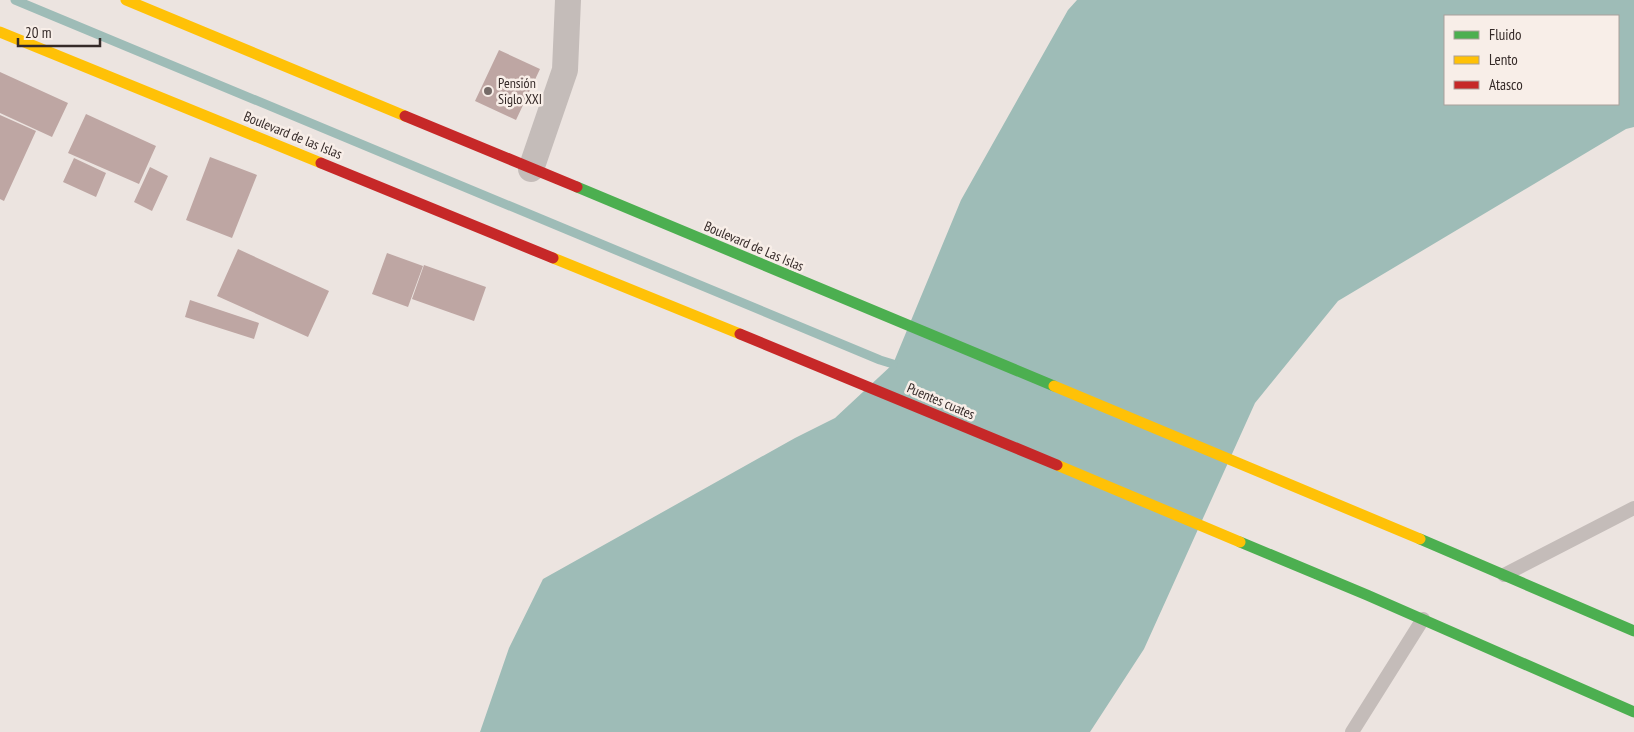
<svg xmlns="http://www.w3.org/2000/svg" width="1634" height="732" font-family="'PT Sans Narrow',sans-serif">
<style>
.water{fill:#9ebcb7;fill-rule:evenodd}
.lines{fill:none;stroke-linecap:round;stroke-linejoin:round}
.stream{stroke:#9ebcb7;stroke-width:9}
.building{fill:#bea6a3}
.lane{stroke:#c4bcb9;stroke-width:14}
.street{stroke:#c4bcb9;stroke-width:26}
.fast{stroke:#4caf50;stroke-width:11}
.slow{stroke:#ffc107;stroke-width:11}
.jam{stroke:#c62828;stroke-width:11}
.poi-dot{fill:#756b68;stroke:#f8eee8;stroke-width:2}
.labels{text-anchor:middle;stroke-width:5;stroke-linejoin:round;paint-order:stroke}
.poi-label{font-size:14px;fill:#352a28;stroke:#f8eee8;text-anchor:start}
.street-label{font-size:14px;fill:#352a28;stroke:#f8eee8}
</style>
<rect width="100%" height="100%" fill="#ece4e0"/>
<path class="water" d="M1077 0H1634V127L1626 129 1338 301 1255 403 1144 649 1090 732H480L509 648 543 579 795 438 835 418 893 364 961 200 1068 10ZM1445 16H1618V104H1445Z"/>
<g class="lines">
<path class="stream" d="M15 0 880 360 893 364"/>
</g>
<path class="building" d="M499 50 540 69 516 120 475 101Z
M0 72 68 103 52 137 0 113Z
M86 114 156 146 139 184 68 153Z
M0 115 36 131 4 201 0 199Z
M210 157 257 175 232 238 186 220Z
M74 158 106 173 96 197 63 182Z
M150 167 168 176 152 211 134 202Z
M238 249 329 291 308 337 217 296Z
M387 253 423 266 408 307 372 294Z
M424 265 486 287 474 321 412 299Z
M190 300 259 323 254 339 185 317Z"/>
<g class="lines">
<path class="lane" d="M1504 575 1634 508
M1352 732 1423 619"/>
<path class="street" d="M531 169 565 70 568 0"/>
<path class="fast" d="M577 187 1054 386
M1420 539 1634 631
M1240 542 1367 595 1634 712"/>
<path class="slow" d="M126 0 405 116
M0 32 321 163
M553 258 740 334
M1054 386 1420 539
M1057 465 1240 542"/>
<path class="jam" d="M405 116 577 187
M321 163 553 258
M740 334 1057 465"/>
</g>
<circle class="poi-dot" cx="488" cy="91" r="5"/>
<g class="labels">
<g class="poi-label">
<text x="498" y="88">Pensión<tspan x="498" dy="16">Siglo XXI</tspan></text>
</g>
<g class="street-label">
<text transform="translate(293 135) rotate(22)" y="5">Boulevard de las Islas</text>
<text transform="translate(754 246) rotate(23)" y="5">Boulevard de Las Islas</text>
<text transform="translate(941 401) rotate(23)" y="5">Puentes cuates</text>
</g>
</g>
<rect x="1444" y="15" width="175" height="90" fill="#f8eee8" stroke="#aaa09b"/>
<rect x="1454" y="31" width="25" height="8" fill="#4caf50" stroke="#aaa09b"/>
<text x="1489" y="40" font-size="15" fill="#352a28">Fluido</text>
<rect x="1454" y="56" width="25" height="8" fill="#ffc107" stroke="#aaa09b"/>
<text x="1489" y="65" font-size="15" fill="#352a28">Lento</text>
<rect x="1454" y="81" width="25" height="8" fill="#c62828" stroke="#aaa09b"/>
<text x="1489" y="90" font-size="15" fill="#352a28">Atasco</text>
<path d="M18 38v8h82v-8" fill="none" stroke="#352a28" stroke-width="2.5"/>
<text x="25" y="38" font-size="15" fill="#352a28" stroke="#f8eee8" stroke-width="4" paint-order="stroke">20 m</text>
</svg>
